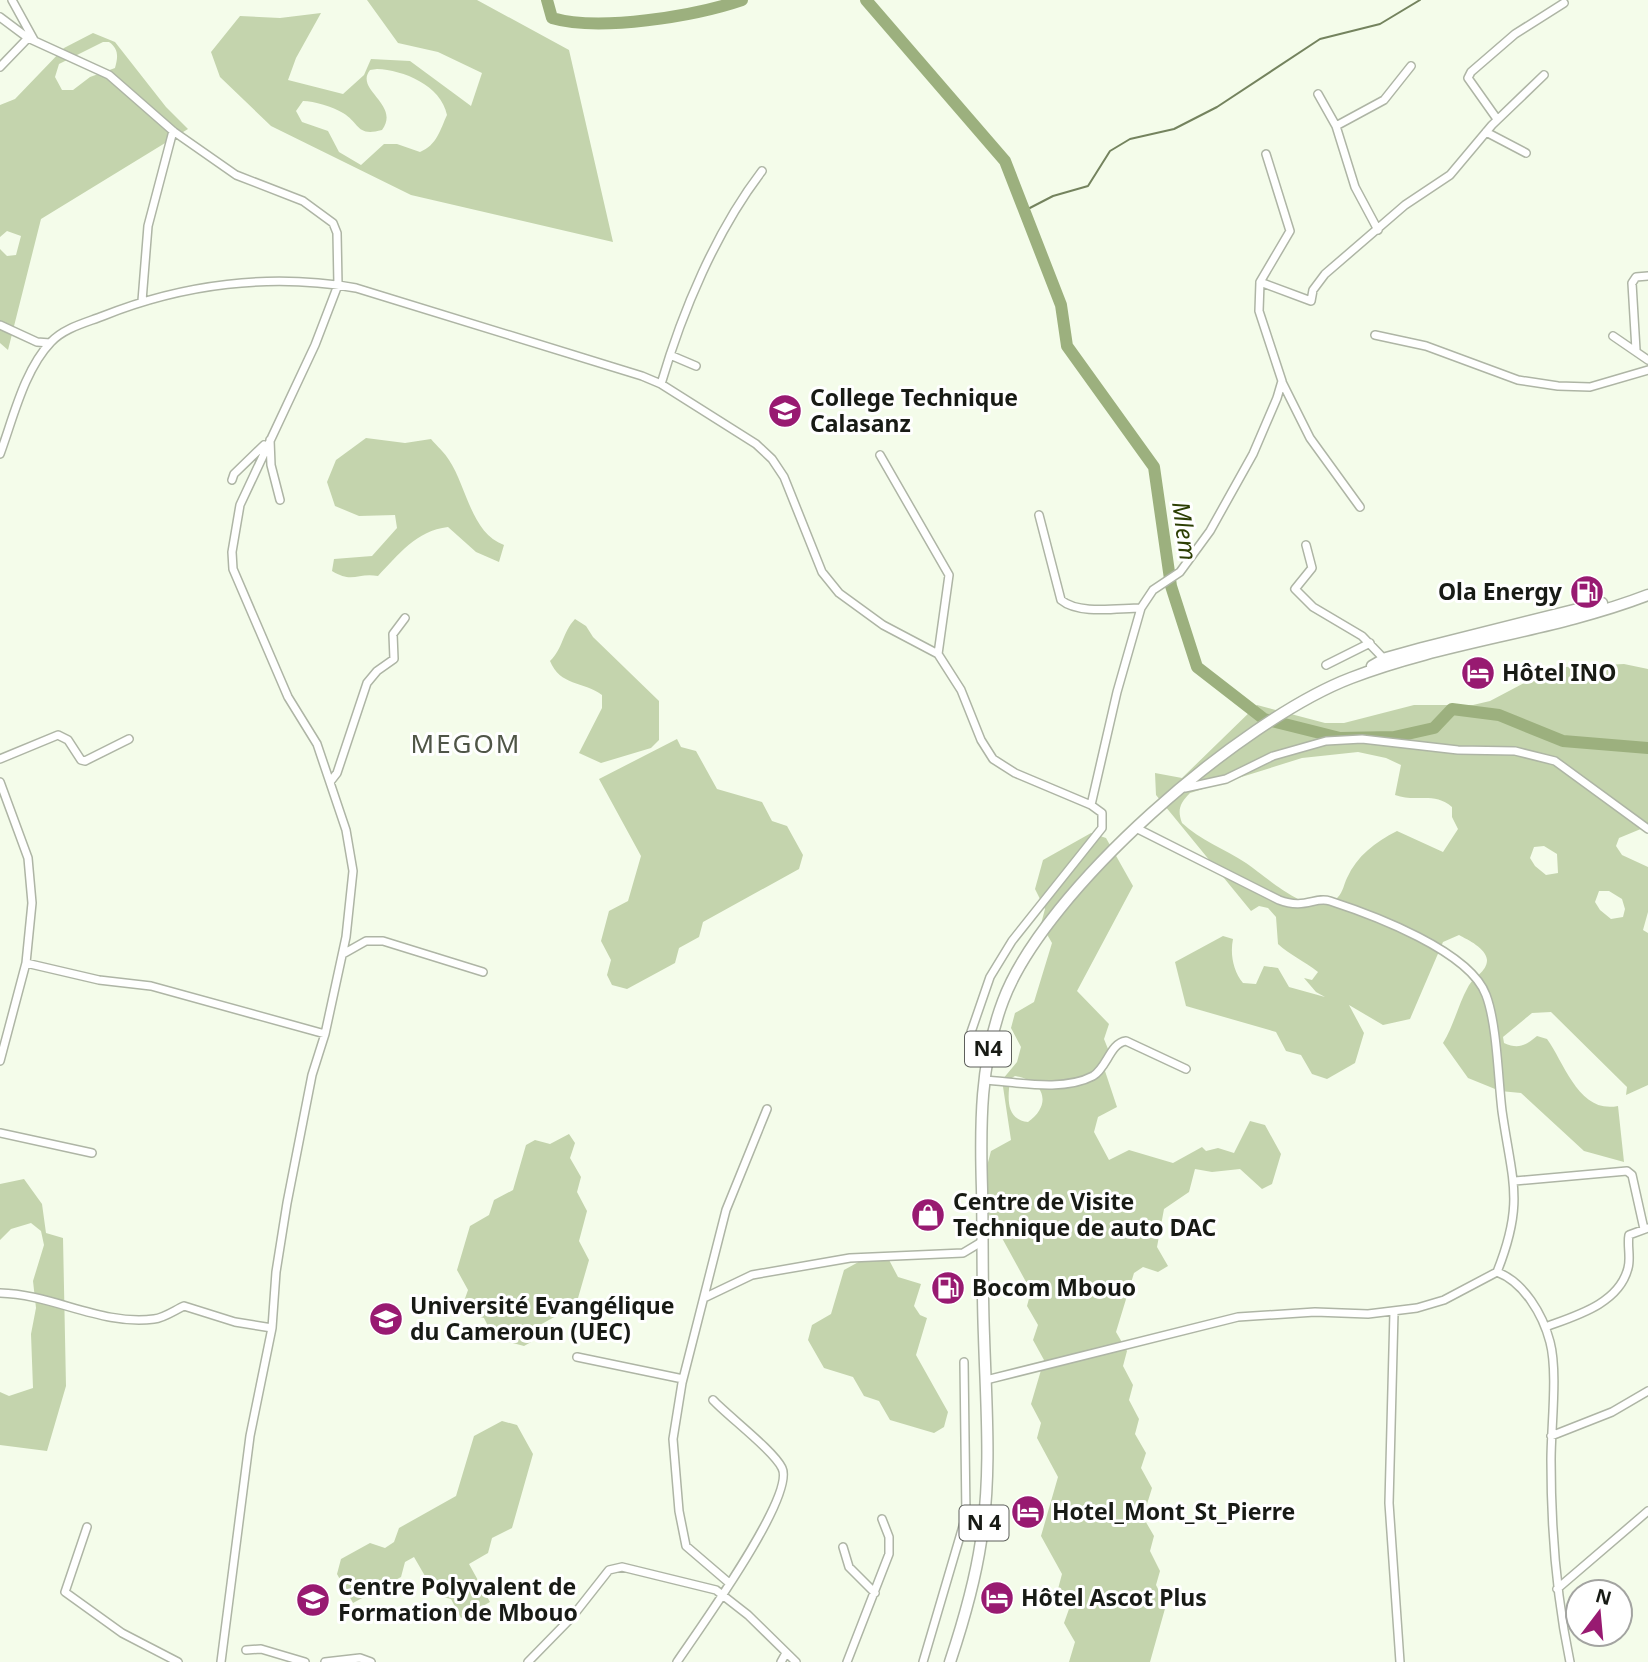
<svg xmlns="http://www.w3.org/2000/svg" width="1648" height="1662" font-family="'Noto Sans',sans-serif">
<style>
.green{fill:#c4d4ad;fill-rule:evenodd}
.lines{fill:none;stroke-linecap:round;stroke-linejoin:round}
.stream{stroke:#74835e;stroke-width:2}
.river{stroke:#9cb07e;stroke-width:12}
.minor-casing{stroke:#aeb5a5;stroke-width:10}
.highway-casing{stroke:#aeb5a5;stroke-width:13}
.minor{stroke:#fff;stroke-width:7}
.highway{stroke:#fff;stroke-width:10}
.labels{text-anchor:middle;stroke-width:6;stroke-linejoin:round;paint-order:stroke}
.shield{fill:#fff;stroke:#5d5f5b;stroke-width:2}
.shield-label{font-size:21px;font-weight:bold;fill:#181b15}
.poi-label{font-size:23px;font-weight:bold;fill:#181b15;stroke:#fff;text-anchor:start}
.water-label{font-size:24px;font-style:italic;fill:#2c3e03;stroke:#fff}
.quarter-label{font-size:26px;letter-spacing:2px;fill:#4f5547;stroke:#fff}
</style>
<rect width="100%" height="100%" fill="#f4fcea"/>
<path class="green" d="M367 0H477L569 50 613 242 411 195 271 126 220 77 211 52 240 16 280 18 321 13 296 58 288 80 343 94 364 75 371 59 410 61 471 106 482 73 438 52 398 43ZM377 69C403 70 441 85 447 115 440 130 437 145 420 152L397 144H384L361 165 339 152 328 131 302 122 296 111 303 101C314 101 333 107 343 113 360 123 356 137 382 130 401 104 354 90 370 70Z
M93 33 115 42 166 107 188 129 41 219 8 350 0 343V249L7 256 16 255 21 236 7 231 0 237V105L15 99 64 48ZM103 42H109C119 49 118 57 115 68L90 77 73 90H62L55 77 59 64Z
M366 438 405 443 431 439C437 446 445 453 449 460 467 487 471 533 504 545L499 562 476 552 448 527C416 531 399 554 378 576 358 572 353 584 332 571L334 559 372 556 397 528 395 515 359 516 335 506 327 482 336 460Z
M575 619 586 626 593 637 659 701V740L651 748 601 763 579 753 602 708V695C583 681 560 686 550 661 563 649 562 633 575 619Z
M1624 664 1648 669V826L1619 838 1616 846 1622 855 1648 867V912L1643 930 1648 933V1085L1626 1095 1627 1087 1551 1012 1532 1013 1503 1037 1504 1043C1519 1050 1526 1045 1537 1036L1547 1039C1565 1064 1579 1114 1618 1106L1624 1162 1584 1151 1521 1093 1500 1091 1468 1078 1443 1043C1454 1025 1458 1005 1468 987 1473 977 1487 972 1487 960 1486 948 1468 940 1459 935L1443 942 1410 1019 1383 1025 1349 1005 1364 1033 1355 1063 1327 1079 1312 1074 1301 1055 1286 1051 1276 1032 1186 1006 1175 962 1223 936 1233 939C1230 954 1233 971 1243 983L1256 984 1264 966 1278 968 1289 987 1325 997 1316 992 1304 978 1312 980 1318 972C1304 961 1290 955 1278 944L1276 917 1268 908 1259 906 1251 911 1156 795 1155 773 1182 778 1257 705 1325 723H1344L1414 705H1473L1490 701 1547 671 1565 667ZM1358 752 1386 758 1401 765 1395 795C1416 803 1434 791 1452 807V817L1458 829 1443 852 1397 831C1375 842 1357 856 1347 878 1344 884 1343 892 1338 897 1315 924 1266 876 1246 863 1225 849 1200 840 1182 823 1177 810 1180 803 1190 793L1302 758ZM1544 846 1557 854 1558 873 1546 875 1535 866 1530 858 1534 847ZM1599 891H1609L1622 899 1625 909 1623 917 1611 919 1600 910 1595 902Z
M677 739 681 747 696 751 717 789 762 802 772 821 787 826 803 855 799 869 703 922 699 937 679 948 675 963 627 989 612 985 607 975 611 960 601 941 609 911 628 901 641 856 599 779Z
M1091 833 1106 838 1133 886 1077 991 1109 1024 1104 1039 1110 1054 1105 1071 1117 1107 1098 1117 1094 1132 1109 1160 1129 1150 1173 1163 1202 1147 1206 1151 1218 1148 1234 1153 1250 1121 1265 1125 1281 1154 1272 1184 1262 1189 1240 1169 1212 1172 1195 1169 1189 1192 1164 1209 1157 1247 1168 1266 1158 1272 1143 1267 1134 1273 1116 1332 1127 1351 1123 1366 1133 1385 1129 1400 1139 1419 1135 1434 1146 1453 1141 1468 1152 1488 1143 1517 1154 1536 1150 1551 1160 1571 1156 1585 1166 1605 1150 1662H1069L1075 1642 1064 1623 1069 1609 1058 1589 1062 1574 1041 1536 1058 1477 1037 1438 1041 1423 1031 1404 1044 1360 1033 1340 1038 1325 1027 1306 1031 1291 979 1196 991 1151 1011 1140 1002 1080 1017 1062 1021 1047 1011 1028 1015 1013 1034 1002 1052 943 1041 924 1045 909 1035 889 1043 860ZM1015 1076C1044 1080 1053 1104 1028 1122 1005 1119 1008 1098 1010 1079Z
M569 1134 575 1143 570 1158 581 1177 577 1192 587 1211 579 1241 589 1260 576 1305 538 1326 533 1341 524 1346 494 1338 484 1318 469 1314 463 1304 468 1290 457 1270 470 1226 489 1215 494 1200 513 1190 526 1145 535 1140 550 1144Z
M24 1179 42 1204 46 1233 63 1238 66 1386 47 1451 0 1445V1392L9 1396 33 1388 31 1334 36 1308 33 1281 44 1245 41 1231 31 1223 11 1229 0 1240V1184Z
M873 1254 888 1258 898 1277 921 1284 914 1306 920 1315 927 1318 916 1355 948 1412 944 1427 934 1433 890 1420 879 1401 864 1396 853 1377 824 1368 808 1340 812 1325 831 1314 844 1270Z
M502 1421 517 1425 533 1454 512 1528 492 1538 488 1553 469 1564 490 1602 461 1618 451 1599 436 1595 414 1557 405 1562 401 1577 353 1603 337 1574 341 1559 370 1543 385 1548 394 1542 399 1528 456 1496 474 1436Z"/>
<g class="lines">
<path class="stream" d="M1024 211 1053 196 1088 186 1110 151 1130 139 1174 129 1217 107 1320 39 1380 24 1420 0"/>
<path class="river" d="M547 0 552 18C599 32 695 16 742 0
M866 0 1005 161 1061 305 1067 346 1154 467 1171 586 1197 667 1264 719 1340 738 1394 737 1434 728 1452 709 1499 715 1563 741 1648 748"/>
<g class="minor-casing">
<path id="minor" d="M12 0 34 40
M0 17 28 38 109 75 173 131 236 175 303 201 333 223 337 233 338 285 315 345 240 505 232 552 233 569 288 697 317 744 346 830 353 871 346 937 325 1034 312 1075 287 1203 276 1272 272 1328 250 1436 221 1662
M0 67 28 38
M1318 94 1336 126 1355 187 1378 230
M1497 119 1468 78 1471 72 1515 34 1564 3
M1336 126 1384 100 1411 66
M1486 132 1526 153
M1260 282 1311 301 1313 290 1325 274 1405 205 1450 175 1492 125 1544 75
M142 301 148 226 173 131
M0 325 37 342 50 343
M1375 335 1426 346 1518 380 1558 386 1590 387 1648 370
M1613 336 1648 360
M1636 350 1632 283 1636 277 1648 276
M670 355 696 366
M1282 382 1310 438 1360 507
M661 384C682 312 716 231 762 171
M270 440 271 465 280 500
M0 454C13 419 24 370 51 342 64 328 85 323 103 316 183 284 270 273 356 288L642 376 661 384 756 444 772 459 784 477 822 572 839 593 883 625 938 654 961 690 981 740 993 759 1015 773 1091 805 1102 813V828L1012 941 990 977 970 1035 973 1044 986 1061
M880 455 949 575 938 654
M232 480 234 474 264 445
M1039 515 1061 600C1079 615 1118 608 1141 608
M1306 545 1312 568 1295 589 1313 607 1362 636 1387 662
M1326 665 1370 643
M0 759 58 735 68 740 81 760 85 761 129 739
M0 782 28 858 32 903 26 963 0 1061
M330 782 337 773 367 683 377 671 394 659 393 634 405 618
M1185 788 1226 779 1273 756 1326 741 1362 739 1458 750 1515 751 1555 761 1648 829
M1091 805 1117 692 1141 608 1153 590 1180 572 1210 531 1253 454 1277 398 1282 381 1259 311 1260 282 1290 231 1266 154
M343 954 366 941H383L483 972
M26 963 99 980 151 986 325 1034
M984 1080C1017 1082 1063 1092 1093 1076 1107 1068 1110 1043 1126 1041L1186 1069
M0 1133 92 1153
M1515 1181 1627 1171 1632 1175 1644 1229
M1497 1272C1524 1282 1543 1315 1550 1342 1558 1372 1551 1427 1551 1460 1551 1528 1556 1595 1570 1662
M0 1293C52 1294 102 1326 154 1319 164 1318 175 1310 184 1306L235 1322 272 1328
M706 1297 752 1275 850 1258 963 1253 983 1241
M1394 1312 1389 1503 1400 1662
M1545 1327C1575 1316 1619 1304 1628 1268 1631 1258 1627 1245 1629 1235L1648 1228
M577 1357 683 1379
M986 1380 1238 1317 1315 1312 1368 1314 1417 1308 1444 1300 1497 1272C1525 1202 1512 1181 1502 1111 1498 1078 1497 1024 1486 995 1470 951 1373 915 1330 901 1315 896 1305 910 1279 900L1138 829
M1551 1436 1612 1412 1648 1391
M87 1527 65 1592 122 1633 178 1662
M843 1547 849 1567 875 1593
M728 1582 686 1546 679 1511 673 1439 682 1383 726 1210 767 1109
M1557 1589 1648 1511
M246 1650 261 1649 305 1662
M325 1662 360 1658 371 1662
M528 1662 572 1617 609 1570 622 1567 716 1590 748 1615 796 1662
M677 1662C697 1632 796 1496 782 1468 774 1451 728 1416 713 1400
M781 1662 786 1653
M847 1662 889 1554V1537L882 1519
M923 1662 966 1516 964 1362"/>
</g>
<g class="highway-casing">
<path id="highway" d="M1372 666 1386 658 1422 648 1602 603
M950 1662C963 1623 975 1582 981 1541 992 1474 986 1404 984 1336 982 1287 983 1238 982 1189 980 1125 980 1062 1003 1001 1044 890 1241 720 1351 678 1447 641 1552 632 1648 595"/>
</g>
<use href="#minor" class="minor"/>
<use href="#highway" class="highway"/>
</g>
<defs>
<g id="school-disc" transform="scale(1.75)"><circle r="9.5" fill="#981a71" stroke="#fff"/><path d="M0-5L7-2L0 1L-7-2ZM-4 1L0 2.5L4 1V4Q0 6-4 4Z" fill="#fff"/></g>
<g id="fuel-disc" transform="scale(1.75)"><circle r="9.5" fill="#981a71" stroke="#fff"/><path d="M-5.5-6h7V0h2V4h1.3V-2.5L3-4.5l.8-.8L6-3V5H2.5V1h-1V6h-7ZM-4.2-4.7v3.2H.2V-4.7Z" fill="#fff"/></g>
<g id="hotel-disc" transform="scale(1.75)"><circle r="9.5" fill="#981a71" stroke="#fff"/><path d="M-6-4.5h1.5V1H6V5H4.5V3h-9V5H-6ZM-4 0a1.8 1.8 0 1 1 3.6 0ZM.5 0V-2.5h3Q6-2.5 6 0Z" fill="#fff"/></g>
<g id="shop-disc" transform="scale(1.75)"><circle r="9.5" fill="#981a71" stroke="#fff"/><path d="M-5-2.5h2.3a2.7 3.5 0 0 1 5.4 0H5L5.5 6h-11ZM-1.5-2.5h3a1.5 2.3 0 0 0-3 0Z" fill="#fff"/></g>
<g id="university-disc" transform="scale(1.75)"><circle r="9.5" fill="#981a71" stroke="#fff"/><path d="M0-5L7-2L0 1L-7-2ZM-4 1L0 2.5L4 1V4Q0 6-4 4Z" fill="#fff"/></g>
</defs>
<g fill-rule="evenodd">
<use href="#school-disc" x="785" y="411"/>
<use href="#fuel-disc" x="1587" y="592"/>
<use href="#hotel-disc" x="1478" y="673"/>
<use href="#shop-disc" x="928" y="1215"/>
<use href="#fuel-disc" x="948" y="1288"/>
<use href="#university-disc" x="386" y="1319"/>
<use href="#hotel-disc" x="1028" y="1512"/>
<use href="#hotel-disc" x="997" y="1598"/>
<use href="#school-disc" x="313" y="1600"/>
</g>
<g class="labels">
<g class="shield">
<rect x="965" y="1031.5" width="46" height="35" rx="5"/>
<rect x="959.5" y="1505.5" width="49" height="35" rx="5"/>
</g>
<g class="shield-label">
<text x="988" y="1056">N4</text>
<text x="984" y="1530">N 4</text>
</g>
<g class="poi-label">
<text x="810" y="406">College Technique<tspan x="810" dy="26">Calasanz</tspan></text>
<text x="1562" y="600" text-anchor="end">Ola Energy</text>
<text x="1502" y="681">Hôtel INO</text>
<text x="953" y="1210">Centre de Visite<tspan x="953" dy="26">Technique de auto DAC</tspan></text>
<text x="972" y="1296">Bocom Mbouo</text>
<text x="410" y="1314">Université Evangélique<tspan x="410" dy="26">du Cameroun (UEC)</tspan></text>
<text x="1052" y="1520">Hotel_Mont_St_Pierre</text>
<text x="338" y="1595">Centre Polyvalent de<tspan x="338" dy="26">Formation de Mbouo</tspan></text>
<text x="1021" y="1606">Hôtel Ascot Plus</text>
</g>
<g class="water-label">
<text transform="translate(1184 531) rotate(82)" y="8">Mlem</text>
</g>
<g class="quarter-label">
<text x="466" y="753">MEGOM</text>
</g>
</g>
<g transform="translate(1599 1613) rotate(16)"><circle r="33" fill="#ffffff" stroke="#a3a4a1" stroke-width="2"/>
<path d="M0-5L12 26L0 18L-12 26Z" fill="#981a71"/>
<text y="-10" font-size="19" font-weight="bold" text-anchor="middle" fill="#181b15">N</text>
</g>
</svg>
